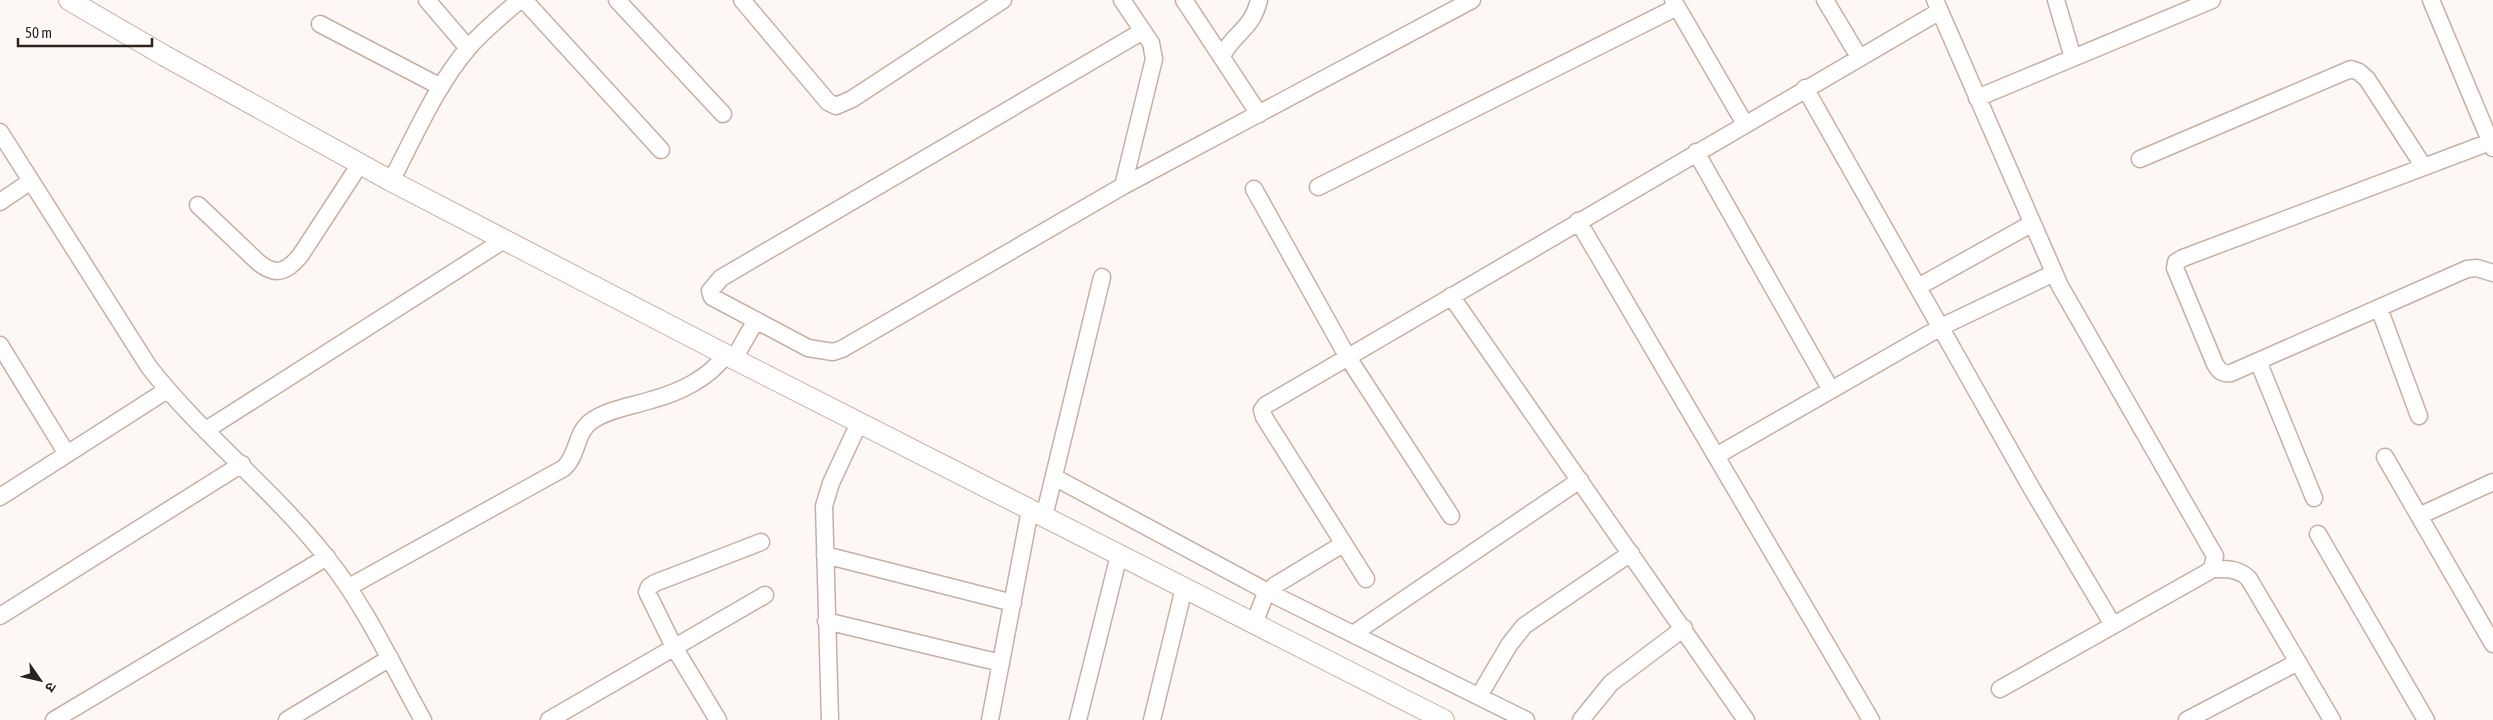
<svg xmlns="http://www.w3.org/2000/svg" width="2493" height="720" font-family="'Asap Condensed','Noto Sans Devanagari',sans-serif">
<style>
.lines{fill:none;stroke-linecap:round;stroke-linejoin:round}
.minor-casing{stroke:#c7afa4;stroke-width:19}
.tertiary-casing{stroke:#c7afa4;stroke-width:22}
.minor{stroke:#fff;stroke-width:16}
.tertiary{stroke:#fff;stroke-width:20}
</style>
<rect width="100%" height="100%" fill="#fdf8f5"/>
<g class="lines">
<g class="minor-casing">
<path id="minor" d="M427 0 468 48
M524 0 661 150
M617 0 723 114
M742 0 828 102 836 106 852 99 1003 0
M1122 0 1151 43 1154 59 1123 186
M1184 0 1259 114
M1673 0 1745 124
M1825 0 1859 57
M1935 0 2060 286 2215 556 2212 569 2206 573 2000 689
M2056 0 2073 58
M2431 0 2493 148
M320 24 441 87
M1143 31 721 278 710 291 712 297 808 348 833 352 842 349 1123 186 1472 0
M1222 56C1234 32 1252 30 1259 0
M1805 88 2032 489 2113 625
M1977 98 2212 0
M0 132 149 367C203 436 273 489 327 558 366 607 392 665 423 720
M2490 142 2183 258 2176 262 2175 268 2215 364C2219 371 2222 374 2231 373L2467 269 2477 268 2493 273
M1696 152 1831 390
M2140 159 2351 69 2359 72 2367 79 2424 167
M391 181C415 136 435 87 469 47 484 30 502 15 520 0
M1318 187 1677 7
M1254 189 1347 356 1451 516
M0 202 31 181
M198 205 259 263C277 277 287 271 300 256L360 164
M1578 221 1871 720
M1918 287 2031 224
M1451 296 1746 720
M2379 308 2419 416
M0 345 67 454
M734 359 756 320
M2258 361 2314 498
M206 430 504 240
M1716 456 1941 327 2054 273
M2385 457 2493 644
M1054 477 1268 592 1526 720
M0 497 167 390
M2419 516 2493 482
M1044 517 1102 277
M2318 534 2426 720
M825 555 1013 603
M2212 569C2226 569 2239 568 2249 579L2332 720
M1366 579 1264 417 1262 410 1266 405 1940 11
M349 587 564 468C579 454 575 431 593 420 610 409 632 406 651 400 678 393 710 378 725 355
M0 616 242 464
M826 621 1001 663
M1254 624 1264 598 1274 586 1343 544
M1353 634 1580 480
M1479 696 1509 645 1524 626 1631 553
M54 720 327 557
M287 720 390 658
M549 720 765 595
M718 720 674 647 647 592 649 587 655 583 761 542
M830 720 824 506 831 483 859 423
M990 720 1030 510
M1078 720 1119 555
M1152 720 1184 588
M1581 720 1611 683 1684 628
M2187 720 2298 662"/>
</g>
<g class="tertiary-casing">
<path id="tertiary" d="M69 0 165 56 391 181 734 359 1444 720"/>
</g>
<use href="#minor" class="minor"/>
<use href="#tertiary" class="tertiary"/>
</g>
<g transform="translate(40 680) rotate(124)" stroke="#ffffff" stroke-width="4" paint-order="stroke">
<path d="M0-4L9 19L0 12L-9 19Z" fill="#2c231f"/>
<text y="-8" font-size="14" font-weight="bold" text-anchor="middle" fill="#2c231f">उ</text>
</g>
<path d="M18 38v8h134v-8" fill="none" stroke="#2c231f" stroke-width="2.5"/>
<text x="25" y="38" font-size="15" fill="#2c231f" stroke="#ffffff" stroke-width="4" paint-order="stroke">50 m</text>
</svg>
